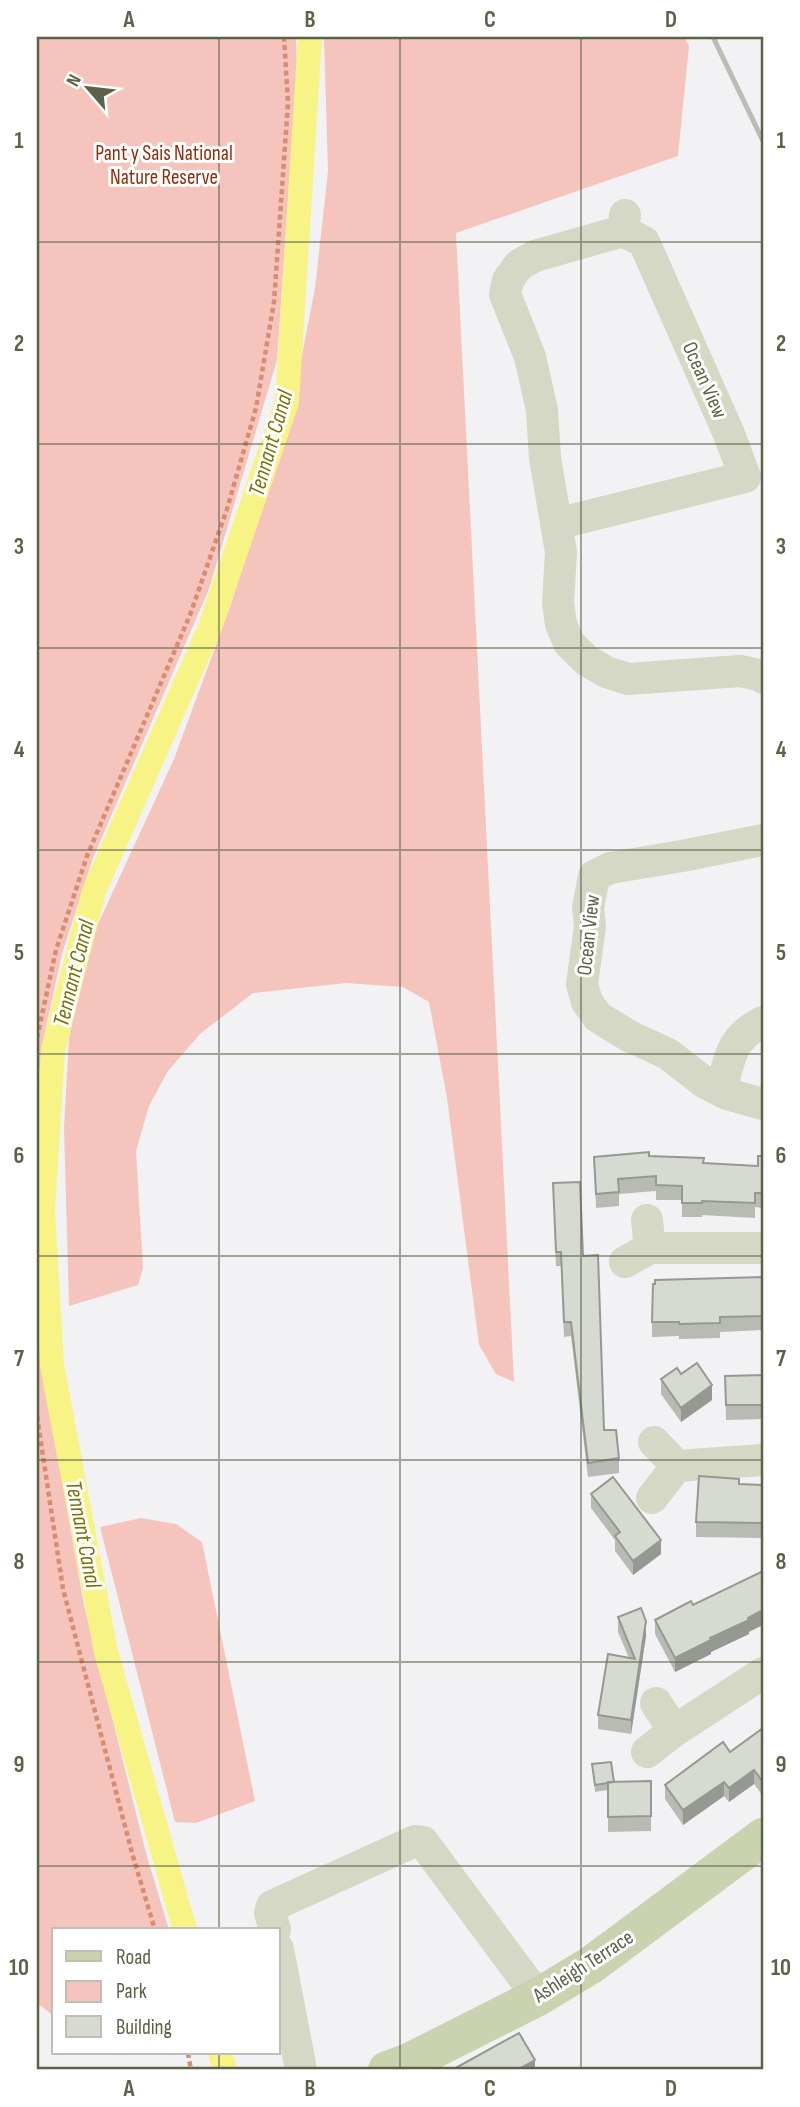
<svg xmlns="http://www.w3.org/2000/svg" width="800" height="2107" font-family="'Sofia Sans Condensed',sans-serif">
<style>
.green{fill:#f5c5bd}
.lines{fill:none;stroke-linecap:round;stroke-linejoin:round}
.canal{stroke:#f7f385;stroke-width:24}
.path{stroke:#d88c70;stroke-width:4.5;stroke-dasharray:5 3.5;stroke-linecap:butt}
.minor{stroke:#d4d8c4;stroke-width:32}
.major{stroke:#cad3af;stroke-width:38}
.rail{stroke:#b9bdb3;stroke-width:5}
.wall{fill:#b8bbb3}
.shaded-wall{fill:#969992}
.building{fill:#d6dad0;stroke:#969992;stroke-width:2}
.grid{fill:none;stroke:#5c6247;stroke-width:2;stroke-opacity:0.55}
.labels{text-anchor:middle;stroke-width:6;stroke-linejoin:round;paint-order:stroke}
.park-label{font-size:21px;fill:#8f2e0c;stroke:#fff}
.street-label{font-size:21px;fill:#5c6247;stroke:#fff}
.water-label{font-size:23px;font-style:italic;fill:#787407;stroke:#fff}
.neatline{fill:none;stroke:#5c6247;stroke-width:2.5}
.grid-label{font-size:23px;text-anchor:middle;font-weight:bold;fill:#5c6247}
</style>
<rect width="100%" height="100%" fill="#f2f2f4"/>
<path class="green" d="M37 37H296L297 68 277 360 209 589 93 858 62 954 46 1027 37 1087Z
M324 37H684L689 46 678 156 456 233 514 1382 496 1374 479 1345 447 1098 429 1002 403 987 346 983 253 993 200 1034 168 1071 149 1106 136 1151 143 1268 138 1285 69 1306 64 1128 69 1039 87 948 174 759 230 607 290 417 315 288 328 171Z
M37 1317 39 1348 84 1605 146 1853 169 1930H54V2016L37 2003Z
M141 1518 176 1524 202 1542 255 1801 196 1823 175 1822 100 1527Z"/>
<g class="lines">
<path class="canal" d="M185 1930 106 1652 52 1365 43 1211 53 1050 94 891 210 627 287 402 310 37
M220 2053 225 2070"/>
<path class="path" d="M37 1038 56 950 87 856 190 615 227 509 256 408 274 302 281 203 288 103 284 37
M37 1416 63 1589 132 1853 155 1930
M188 2053 191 2070"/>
<path class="minor" d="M623 231 535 256 519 265 508 280 505 294 530 357 542 410 545 458 561 552 558 603 561 624 569 643 586 660 606 672 628 679 740 671 759 675 763 678
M556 524 745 477 729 434 644 242 623 231 625 215
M763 840 682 856 610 868 594 876 588 908 590 926 582 984 587 1002 598 1017 629 1036 668 1054 704 1082 727 1094 763 1104
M721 1091C730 1058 730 1038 763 1022
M647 1220 650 1248
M625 1262 650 1248H763
M654 1442 677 1466
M652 1498 677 1466 763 1460
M656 1703 674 1731
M647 1752 674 1731 763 1673
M275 1930 270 1913 272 1906 415 1841 423 1842 538 1997
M278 1949 301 2070"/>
<path class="major" d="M387 2070 409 2062 538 1997 591 1965 763 1837"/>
<path class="rail" d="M713 37 763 141"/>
</g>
<path class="wall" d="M649 1156 703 1163 758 1166 763 1156V1208L755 1207V1218L702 1215V1217H682V1200H656V1191L619 1194V1206L596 1208 594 1157Z
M553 1183 583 1256 604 1430 619 1458V1473L588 1477 571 1336 564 1337 561 1266H556Z
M763 1277V1330L720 1332V1338L679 1339V1336L652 1337V1322Z
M681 1374 712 1400 681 1422 661 1394V1379Z
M763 1375V1419L726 1420 725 1376Z
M739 1484 763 1485V1538L696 1537V1522Z
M591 1494 661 1554 633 1575 615 1551V1540L591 1508Z
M693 1605 749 1632V1634L711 1652V1654L675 1672 655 1634V1620Z
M618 1617 646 1636 631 1734 598 1729V1715L629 1658 618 1632Z
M763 1722V1796L754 1784 729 1802 724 1796 683 1825 665 1799V1785L730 1752 763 1728Z
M592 1764 614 1782 651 1781V1831L608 1832V1790L595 1792Z"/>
<path class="shaded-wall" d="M712 1385V1400L681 1422V1408Z
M661 1540V1554L633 1575V1561Z
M763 1610V1625L749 1632V1634L711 1652V1654L675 1672V1658L710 1638Z
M646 1621V1636L631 1734V1720Z
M754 1770V1784L729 1802V1788Z
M724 1782V1796L683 1825V1810Z
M535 2060V2070H517Z"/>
<path class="building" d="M649 1152V1156L704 1158 703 1163 758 1166V1156H763V1193H755V1203L702 1201V1203H682V1186L656 1185V1176L618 1179 619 1192 596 1194 594 1157Z
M580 1182 583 1256 598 1255 604 1430H616L619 1458 588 1463 571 1322H564L561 1252H556L553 1183Z
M763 1277V1316L720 1317V1323L679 1324V1322H652L653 1284H655V1280Z
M697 1363 712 1385 681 1408 661 1379 677 1368 681 1374Z
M763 1375V1405H726L725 1376Z
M699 1476 739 1479V1484L763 1485V1523L696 1522Z
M613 1477 661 1540 633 1561 615 1536 620 1532 591 1494Z
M763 1571V1610L748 1618 749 1620 710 1638 711 1640 675 1658 655 1620 691 1601 693 1605Z
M641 1608 646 1621 631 1720 598 1715 608 1654 635 1659 618 1617Z
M763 1728V1782L754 1770 729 1788 724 1782 683 1810 665 1785 723 1742 730 1752Z
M611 1762 614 1782 595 1785 592 1764Z
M651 1781V1816L608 1817V1782Z
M519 2033 535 2060 517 2070H452Z"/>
<path class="grid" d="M219 37V1930M400 37V2070M581 37V2070M37 242H763M37 444H763M37 648H763M37 850H763M37 1054H763M37 1256H763M37 1460H763M37 1662H763M37 1866H763M219 2053V2070"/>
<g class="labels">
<g class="park-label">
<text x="164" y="160">Pant y Sais National<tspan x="164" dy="24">Nature Reserve</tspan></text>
</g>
<g class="street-label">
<text transform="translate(705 380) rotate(66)" y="7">Ocean View</text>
<text transform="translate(588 935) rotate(-84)" y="7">Ocean View</text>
<text transform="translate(583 1966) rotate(-33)" y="7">Ashleigh Terrace</text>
</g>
<g class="water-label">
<text transform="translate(270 443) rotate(-74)" y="8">Tennant Canal</text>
<text transform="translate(73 973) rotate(-76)" y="8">Tennant Canal</text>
<text transform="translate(84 1534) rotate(79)" y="8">Tennant Canal</text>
</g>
</g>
<rect width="800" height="2107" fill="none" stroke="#ffffff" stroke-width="77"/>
<rect x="52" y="1928" width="228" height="126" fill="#ffffff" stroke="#bec0b5" stroke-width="2"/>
<rect x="66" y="1951" width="35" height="10" fill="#cad3af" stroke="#bec0b5" stroke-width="2"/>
<text x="116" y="1964" font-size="21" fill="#5c6247">Road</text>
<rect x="66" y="1981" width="35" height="21" fill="#f5c5bd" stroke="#bec0b5" stroke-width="2"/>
<text x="116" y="1998" font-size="21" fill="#5c6247">Park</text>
<rect x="66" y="2016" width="35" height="21" fill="#d6dad0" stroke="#bec0b5" stroke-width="2"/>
<text x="116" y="2034" font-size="21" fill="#5c6247">Building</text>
<g transform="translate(88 88) rotate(298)" stroke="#ffffff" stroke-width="5" paint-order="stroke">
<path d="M0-5L12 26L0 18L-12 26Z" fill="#5c6247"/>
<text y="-10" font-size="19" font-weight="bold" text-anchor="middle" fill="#5c6247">N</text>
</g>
<rect x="38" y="38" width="724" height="2030" class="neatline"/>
<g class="grid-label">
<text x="129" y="27">A</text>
<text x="310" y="27">B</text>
<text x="490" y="27">C</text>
<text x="671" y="27">D</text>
<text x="19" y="148">1</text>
<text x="781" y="148">1</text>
<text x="19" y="351">2</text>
<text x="781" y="351">2</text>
<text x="19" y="554">3</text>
<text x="781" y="554">3</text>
<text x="19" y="757">4</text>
<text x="781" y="757">4</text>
<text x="19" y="960">5</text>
<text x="781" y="960">5</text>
<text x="19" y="1163">6</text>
<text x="781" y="1163">6</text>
<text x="19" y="1366">7</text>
<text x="781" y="1366">7</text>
<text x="19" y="1569">8</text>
<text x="781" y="1569">8</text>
<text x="19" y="1772">9</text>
<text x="781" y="1772">9</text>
<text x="19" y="1975">10</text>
<text x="781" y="1975">10</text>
<text x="129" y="2096">A</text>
<text x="310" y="2096">B</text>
<text x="490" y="2096">C</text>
<text x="671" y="2096">D</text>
</g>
</svg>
